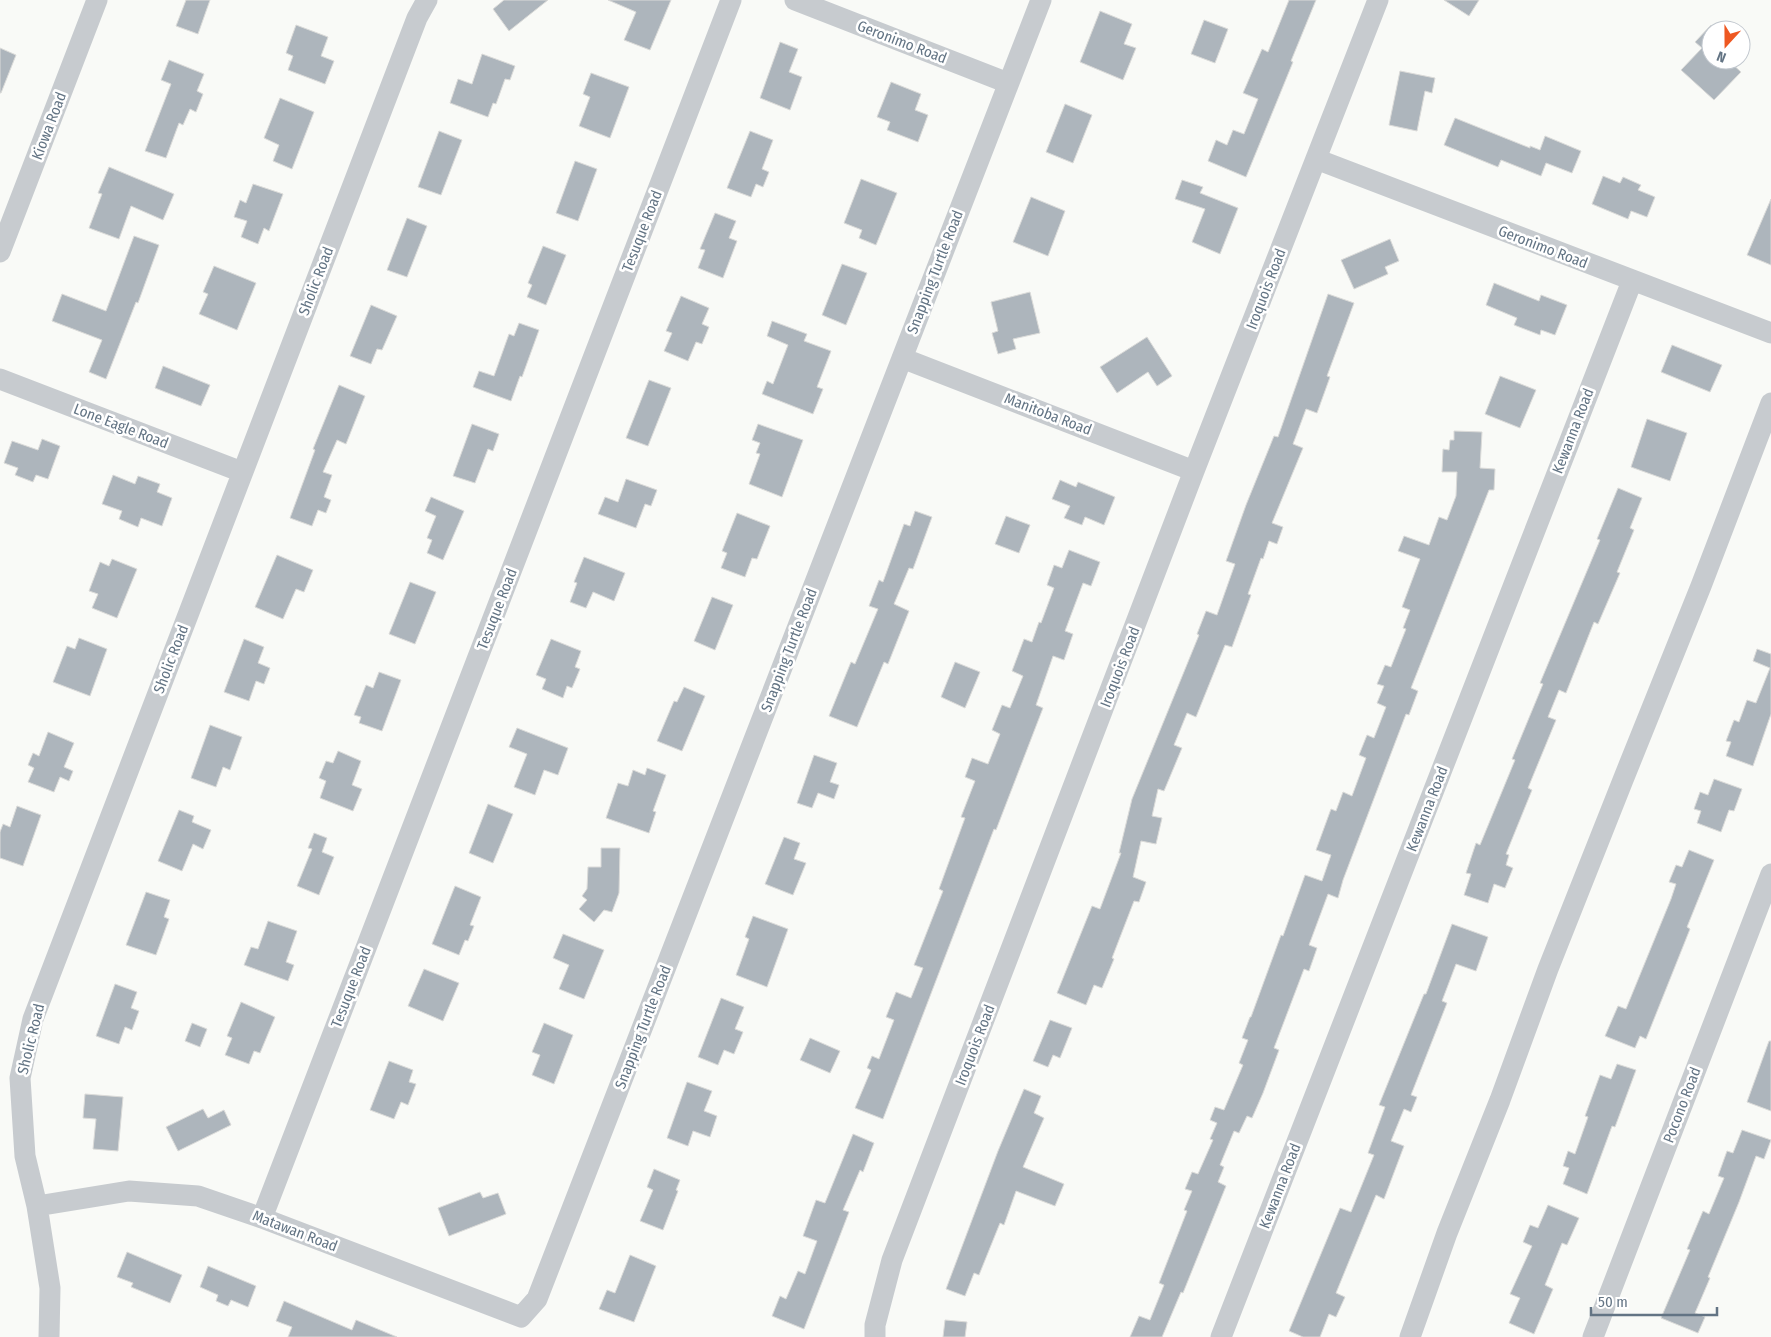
<svg xmlns="http://www.w3.org/2000/svg" width="1771" height="1337" font-family="'Fira Sans Condensed',sans-serif">
<style>
.building{fill:#adb5bc;stroke:#dbdbd9}
.lines{fill:none;stroke-linecap:round;stroke-linejoin:round}
.minor{stroke:#c7cbcf;stroke-width:21}
.labels{text-anchor:middle;stroke-width:5;stroke-linejoin:round;paint-order:stroke}
.street-label{font-size:15px;fill:#637484;stroke:#fff}
</style>
<rect width="100%" height="100%" fill="#f9faf7"/>
<path class="building" d="M186 0H210L198 34 176 26Z
M504 0H548L509 31 493 9Z
M608 0H671L650 50 624 40 636 12Z
M1289 0H1316L1291 61 1293 62 1246 177 1208 161 1216 140 1227 145 1233 130 1244 134 1258 99 1243 93 1262 49 1268 52Z
M1444 0H1479L1469 16Z
M1100 11 1132 24 1124 44 1136 48 1123 80 1080 62Z
M1204 20 1228 29 1215 63 1191 54Z
M296 25 328 37 321 56 334 61 325 84 288 70 293 56 286 53Z
M1711 25V60H1728L1741 72 1714 100 1681 70 1702 48 1695 42Z
M780 42 798 49 789 72 802 77 790 110 760 98Z
M0 48 16 55 1 93H0Z
M482 54 515 66 510 80 505 79 496 104 493 103 488 117 450 103 458 79 472 84Z
M169 60 204 74 197 91 203 94 196 112 190 109 183 125 179 123 166 158 145 151 171 84 161 80Z
M1400 71 1435 78 1432 93 1425 91 1417 131 1389 125Z
M591 73 629 87 610 138 579 126 590 97 583 94Z
M891 82 921 94 915 110 928 115 918 142 887 130 890 122 877 117Z
M280 98 314 112 292 169 273 161 279 145 264 138Z
M1065 104 1092 115 1073 163 1046 152Z
M1455 118 1530 148V146L1540 150 1545 136 1581 151 1572 173 1546 163 1541 176 1501 160 1498 167 1444 145Z
M439 131 462 140 441 195 418 187Z
M750 131 773 140 762 169 769 172 763 187 756 184 751 197 727 188Z
M575 161 597 169 578 221 556 213Z
M109 167 174 194 163 220 131 206 119 239 89 228 102 194 98 193Z
M1603 176 1620 183 1623 177 1641 185 1638 190 1655 197 1647 217 1631 211 1628 219 1592 204Z
M861 179 897 193 876 245 859 238 862 230 844 223Z
M1182 180 1203 187 1200 193 1238 208 1220 254 1192 242 1205 209 1175 199Z
M253 184 283 194 269 231 264 228 258 244 241 237 247 221 234 217 240 200 246 203Z
M1031 197 1065 211 1048 256 1013 242Z
M1771 199V265L1747 255Z
M715 213 736 221 729 238 737 241 723 278 698 268 705 250 700 249Z
M407 218 427 226 407 277 387 270Z
M134 236 159 245 138 303 136 302 106 379 89 372 102 340 52 321 62 294 106 311Z
M1390 239 1399 261 1385 267 1388 274 1354 289 1341 260Z
M543 246 566 255 546 305 527 297 532 285 528 283Z
M842 264 867 273 846 325 822 315Z
M214 266 256 283 237 330 199 314 208 294 203 292Z
M1494 283 1539 301 1541 295 1567 305 1555 335 1541 330 1540 335 1514 325 1517 318 1486 305Z
M1030 292 1040 333 1013 339 1016 349 998 354 992 333 998 331 991 302Z
M1328 294 1354 303 1327 376 1330 377 1317 413 1306 409 1293 444 1303 448 1272 523 1283 527 1277 544 1269 541 1263 559 1261 558 1248 594 1251 595 1232 647 1225 645 1196 717 1187 713 1174 745 1182 748 1164 791 1158 789 1152 816 1162 818 1156 844 1141 841 1133 877 1146 882 1139 902 1134 901 1112 958 1114 959 1102 988 1094 985 1086 1005 1057 993 1092 906 1100 909 1121 853H1119L1132 799 1199 635 1197 634 1206 611 1217 615 1235 564 1226 561 1246 505 1274 436 1278 437Z
M681 296 709 308 702 324 709 327 702 344 696 342 688 361 664 351 672 333 666 331Z
M371 305 397 316 382 350 377 349 371 364 350 356Z
M772 321 807 334 804 341 831 351 817 387 823 389 813 414 762 394 767 381 773 384 788 345 767 336Z
M519 323 539 330 522 377 520 376 511 401 473 387 479 371 494 376 509 334 514 336Z
M1147 337 1172 376 1157 386 1148 372 1117 393 1100 367Z
M1672 345 1722 365 1710 392 1661 372Z
M163 366 210 385 201 406 155 388Z
M1500 376 1536 390 1520 428 1485 414Z
M649 380 671 388 648 446 626 438Z
M339 385 365 396 346 444 337 440 323 472 332 475 324 497 331 500 326 513 318 510 312 526 290 518 315 450 313 449Z
M1647 419 1687 433 1670 481 1631 467Z
M472 424 499 434 493 451 488 449 475 483 453 476Z
M758 424 803 440 782 497 749 484 760 454 756 453 760 443 752 440Z
M1454 431 1482 432 1480 468 1495 469 1494 490H1489L1411 688 1418 691 1409 715 1406 714 1343 880 1338 898 1328 894 1309 945 1317 948 1309 971 1304 969 1274 1048 1279 1050 1263 1093 1252 1118 1247 1116 1239 1133 1234 1131 1220 1165 1224 1167 1218 1182 1226 1186 1183 1293 1181 1292 1162 1337H1130L1139 1316 1150 1320 1164 1285 1159 1283 1187 1211 1184 1210 1192 1191 1185 1189 1192 1172 1198 1174 1213 1140 1210 1139 1217 1123 1210 1120 1215 1107 1224 1110 1243 1065 1239 1063 1248 1040 1242 1038 1250 1017H1251L1281 935 1283 936 1305 875 1322 881 1331 855 1316 850 1331 809 1336 811 1343 792 1352 796 1366 758 1359 755 1367 735 1374 738 1386 707 1377 703 1384 686 1377 684 1385 665 1391 667 1406 629 1403 628 1410 610 1402 607 1420 559 1398 551 1404 536 1429 545 1439 517 1447 520 1456 496 1457 472H1442L1443 449 1449 450 1450 440H1454Z
M42 439 60 446 48 479 36 475 33 482 15 475 18 468 4 463 12 441 38 450Z
M113 475 135 484 138 476 160 484 157 492 172 498 162 526 141 518 138 527 119 519 122 511 102 504Z
M626 479 657 490 651 506 645 504 636 528 598 514 605 497 618 502Z
M1060 480 1076 487 1078 482 1115 497 1104 525 1085 517 1082 525 1064 518 1070 506 1052 499Z
M1618 488 1642 498 1630 528 1634 530 1617 572 1620 573 1598 624 1594 622 1566 693 1559 690 1548 717 1556 720 1528 788 1532 790 1506 854 1509 855 1506 865 1513 868 1505 888 1494 884 1488 903 1464 895 1471 874 1466 873 1476 843 1480 845 1515 760 1512 759 1543 684 1540 683 1600 540 1597 539Z
M431 497 464 511 443 560 427 553 432 540 427 538 436 516 425 511Z
M915 511 932 517 913 569 909 568 894 604 909 611 888 664 884 662 857 727 829 716 851 662 855 664 878 609 869 606 879 580 883 582 904 524 910 526Z
M737 513 770 526 757 559 752 558 745 577 721 568 727 553 722 551Z
M1006 516 1030 525 1019 553 995 544Z
M1069 550 1100 562 1091 586 1083 583 1065 631 1073 634 1064 660 1053 656 1036 705 1043 708 996 830 994 829 883 1119 855 1108 871 1070 867 1068 872 1056 879 1059 894 1020 886 1017 896 992 911 998 923 968 914 965 943 891 939 889 965 818 961 817 975 781 965 777 972 758 988 764 1000 734 992 730 1002 705 1010 708 1023 676 1012 671 1024 639 1032 642 1039 622 1041 623 1054 588 1047 585 1054 565 1062 568Z
M277 555 313 570 304 592 296 589 283 619 255 607Z
M584 557 625 573 614 601 593 592 586 608 570 602 577 583 574 582Z
M112 559 137 569 117 618 92 608 98 594 89 591 100 562 109 566Z
M410 582 436 592 415 644 389 634Z
M712 597 733 605 715 650 694 641Z
M79 638 107 649 90 696 53 682 67 646 75 649Z
M244 639 264 647 258 663 270 668 264 684 256 681 249 701 224 692Z
M551 639 581 651 575 667 580 669 572 688 567 686 563 698 542 689 546 679 536 675Z
M1757 649 1771 654V714L1753 766 1726 756 1731 742 1726 741 1734 720 1739 722 1747 700 1756 703 1770 668 1753 661Z
M955 662 980 672 965 708 941 697Z
M379 672 401 680 382 731 359 723 361 717 354 715 366 685 373 688Z
M684 687 705 696 682 751 657 741 674 701 677 702Z
M210 725 242 737 230 770 223 767 216 787 191 778Z
M517 728 568 748 558 775 544 770 535 795 514 787 527 754 509 747Z
M48 732 74 743 64 767 73 771 69 781 60 777 54 792 28 782 34 768 28 765 33 753 39 756Z
M338 751 361 761 352 785 362 789 353 811 320 798 326 781 319 778 326 761 333 763Z
M814 755 837 763 830 782 839 785 834 799 818 793 812 808 797 803Z
M647 768 666 775 653 811 656 812 649 833 606 818 618 783 628 786 633 770 645 775Z
M1714 779 1742 789 1734 811 1729 810 1721 832 1697 823 1701 811 1694 809 1700 792 1708 795Z
M488 804 513 814 493 863 469 853Z
M17 806 41 815 23 866 0 858V832L3 824 10 827Z
M179 810 194 816 192 822 211 830 203 849 193 844 182 871 158 861Z
M314 833 327 838 322 852 334 857 319 895 297 886 312 849 308 848Z
M784 837 800 843 794 859 806 863 793 895 765 884Z
M601 848H620L619 893 612 912 604 910 594 922 579 909 587 900 582 896 587 889 588 867H601Z
M1689 850 1714 860 1687 927 1690 929 1646 1039 1640 1036 1635 1048 1605 1036 1618 1006 1626 1009 1671 899 1676 884 1669 882 1676 865 1682 867Z
M455 886 481 897 470 925 474 926 468 941 465 940 459 955 432 944Z
M146 892 170 900 164 917 169 919 156 955 126 945Z
M753 916 788 929 767 987 736 975 749 939 745 937Z
M268 921 297 931 286 962 294 965 288 981 244 965 251 947 258 949Z
M1452 924 1488 937 1476 971 1456 964 1442 1001 1447 1003 1411 1095 1417 1097 1411 1112 1404 1109 1391 1141 1404 1146 1384 1199 1376 1195 1336 1293 1345 1297 1336 1317 1329 1314 1320 1337H1303L1289 1331 1340 1208 1351 1212 1374 1155 1368 1153 1385 1107 1379 1105 1424 994H1426Z
M563 934 604 950 584 999 559 989 569 965 553 958Z
M424 969 459 983 443 1021 408 1006Z
M115 984 137 992 131 1008 139 1011 132 1030 125 1027 119 1044 96 1036Z
M721 998 744 1007 735 1029 743 1032 734 1054 724 1050 718 1065 698 1057Z
M241 1002 275 1017 260 1053 254 1051 249 1064 225 1055 232 1038 227 1036Z
M1050 1020 1072 1028 1060 1058 1053 1055 1048 1067 1033 1061Z
M192 1023 207 1029 200 1047 185 1041Z
M544 1023 573 1035 554 1084 532 1075 540 1055 532 1052Z
M810 1038 840 1051 830 1073 800 1060Z
M1769 1041H1771V1111L1747 1102Z
M389 1061 413 1070 409 1082 416 1084 408 1105 401 1102 394 1119 370 1110Z
M1617 1064 1636 1070 1615 1127 1612 1126 1587 1194 1563 1184 1569 1168 1563 1166 1568 1151 1575 1154 1588 1117 1585 1116 1600 1075 1611 1079Z
M687 1082 712 1091 704 1111 717 1116 710 1137 693 1131 688 1146 667 1138Z
M1024 1089 1041 1096 1034 1113 1044 1118 1023 1167 1064 1184 1055 1206 1016 1191 1004 1225 1000 1223 979 1275 974 1273 965 1296 946 1289 998 1151Z
M85 1094 123 1097 118 1151 93 1149 96 1119 83 1118Z
M203 1109 208 1118 224 1110 231 1125 178 1151 166 1127Z
M1742 1130 1771 1140 1764 1159 1756 1156 1739 1202 1708 1277 1710 1278 1695 1313 1705 1317 1698 1333 1661 1318 1690 1250 1687 1249 1703 1211 1709 1214 1724 1178 1718 1176 1727 1151 1733 1153Z
M853 1134 874 1143 863 1172 860 1170 843 1210 849 1212 804 1329 772 1316 780 1296 786 1299 798 1271 805 1274 817 1241 803 1236 816 1200 825 1203Z
M654 1169 680 1180 676 1190 678 1191 663 1230 640 1221 653 1190 647 1187Z
M480 1192 483 1198 498 1193 506 1214 449 1236 438 1208Z
M1548 1205 1579 1218 1567 1245 1562 1243 1545 1285 1553 1289 1534 1334 1509 1323 1520 1298 1510 1294 1532 1246 1523 1242 1530 1225 1538 1228Z
M127 1252 182 1275 170 1303 131 1287 133 1283 117 1277Z
M630 1255 656 1266 634 1322 599 1309 607 1290 615 1293Z
M208 1266 256 1286 248 1307 231 1300 228 1306 216 1301 218 1295 200 1287Z
M284 1301 352 1330 356 1320 397 1337H288L292 1327 276 1321Z
M945 1320 967 1322 965 1337H943Z"/>
<g class="lines">
<path class="minor" d="M795 0 1008 83
M1316 159 1771 333
M0 252 97 0
M902 358 1194 471
M0 379 242 472
M37 1206 129 1191 198 1196 262 1218 521 1317 537 1299 1041 0
M262 1218 731 0
M49 1337 50 1288 37 1206 25 1156 20 1078 33 1019 417 18 427 0
M875 1337V1325L892 1260 1194 471 1378 0
M1221 1337 1632 281
M1410 1337 1447 1233 1500 1100 1548 969 1623 780 1701 586 1771 403
M1593 1337 1771 874"/>
</g>
<g class="labels">
<g class="street-label">
<text transform="translate(902 42) rotate(21)" y="5">Geronimo Road</text>
<text transform="translate(49 126) rotate(-69)" y="5">Kiowa Road</text>
<text transform="translate(642 231) rotate(-69)" y="5">Tesuque Road</text>
<text transform="translate(1543 247) rotate(21)" y="5">Geronimo Road</text>
<text transform="translate(935 272) rotate(-69)" y="5">Snapping Turtle Road</text>
<text transform="translate(316 281) rotate(-69)" y="5">Sholic Road</text>
<text transform="translate(1266 289) rotate(-69)" y="5">Iroquois Road</text>
<text transform="translate(1048 414) rotate(21)" y="5">Manitoba Road</text>
<text transform="translate(121 426) rotate(21)" y="5">Lone Eagle Road</text>
<text transform="translate(1573 431) rotate(-69)" y="5">Kewanna Road</text>
<text transform="translate(497 609) rotate(-69)" y="5">Tesuque Road</text>
<text transform="translate(789 650) rotate(-69)" y="5">Snapping Turtle Road</text>
<text transform="translate(171 659) rotate(-69)" y="5">Sholic Road</text>
<text transform="translate(1120 667) rotate(-69)" y="5">Iroquois Road</text>
<text transform="translate(1427 809) rotate(-69)" y="5">Kewanna Road</text>
<text transform="translate(351 987) rotate(-69)" y="5">Tesuque Road</text>
<text transform="translate(643 1027) rotate(-69)" y="5">Snapping Turtle Road</text>
<text transform="translate(31 1039) rotate(-76)" y="5">Sholic Road</text>
<text transform="translate(975 1045) rotate(-69)" y="5">Iroquois Road</text>
<text transform="translate(1682 1105) rotate(-69)" y="5">Pocono Road</text>
<text transform="translate(1280 1186) rotate(-69)" y="5">Kewanna Road</text>
<text transform="translate(295 1231) rotate(21)" y="5">Matawan Road</text>
</g>
</g>
<g transform="translate(1726 45) rotate(201)"><circle r="24" fill="#ffffff" stroke="#c1c7ce"/>
<path d="M0-4L9 19L0 12L-9 19Z" fill="#ee5822"/>
<text y="-8" font-size="14" font-weight="bold" text-anchor="middle" fill="#637484">N</text>
</g>
<path d="M1591 1307v8h126v-8" fill="none" stroke="#637484" stroke-width="2.5"/>
<text x="1598" y="1307" font-size="15" fill="#637484" stroke="#ffffff" stroke-width="4" paint-order="stroke">50 m</text>
</svg>
